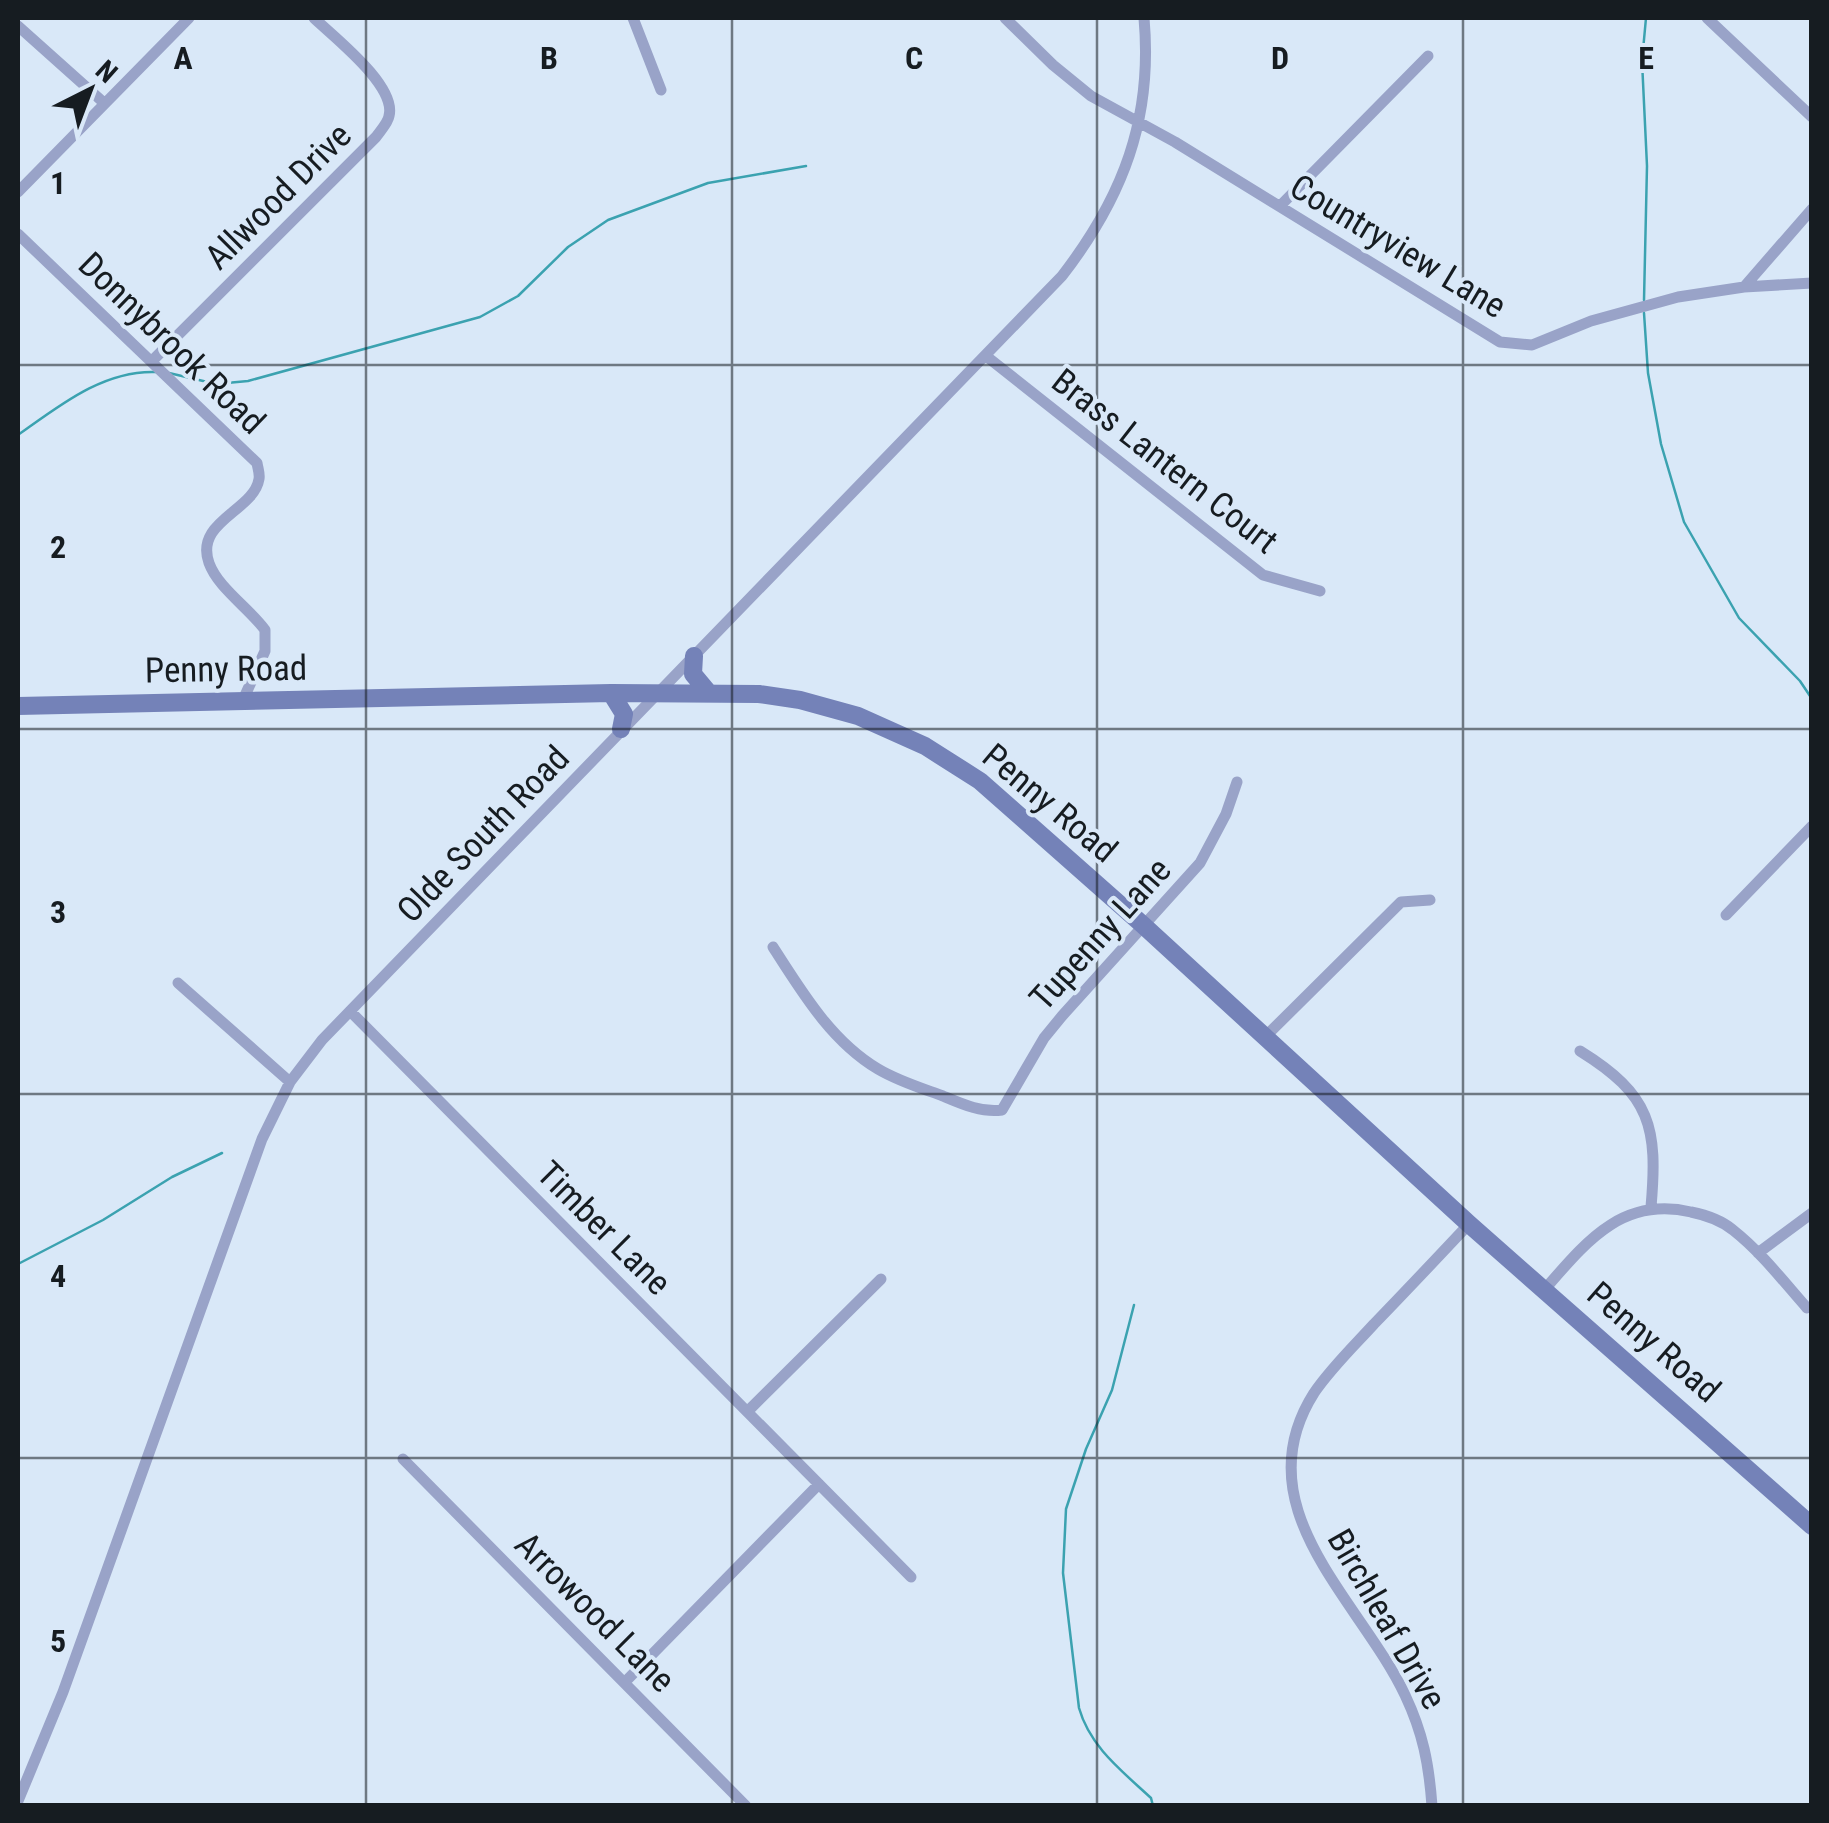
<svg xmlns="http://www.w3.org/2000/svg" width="1829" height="1823" font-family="'Roboto Condensed',sans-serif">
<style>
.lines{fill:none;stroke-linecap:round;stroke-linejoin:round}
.stream{stroke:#3ba2b0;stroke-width:2.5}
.street{stroke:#99a3c8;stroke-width:11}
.secondary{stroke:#7482b8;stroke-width:18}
.grid{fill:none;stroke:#161c21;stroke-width:2.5;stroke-opacity:0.55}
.labels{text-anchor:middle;stroke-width:8;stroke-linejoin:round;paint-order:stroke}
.street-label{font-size:35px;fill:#161c21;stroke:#d9e8f8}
.grid-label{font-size:32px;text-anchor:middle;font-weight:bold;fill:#161c21;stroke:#d9e8f8;stroke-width:8;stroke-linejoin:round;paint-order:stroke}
</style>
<rect width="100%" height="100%" fill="#d9e8f8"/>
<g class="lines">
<path class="stream" d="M1644 300 1647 166 1642 61 1646 18
M1644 313 1648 373 1661 444 1684 522 1739 618 1800 681 1812 699
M169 373 216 384 248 381 480 317 518 296 568 247 608 220 708 183 806 166
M18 435C59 406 103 370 156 372
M18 1264 103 1220 172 1177 222 1153
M1134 1305 1112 1390 1086 1449 1066 1509 1063 1573 1079 1708C1090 1747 1122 1771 1151 1798L1153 1806"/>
<path class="street" d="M633 18 661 90
M1005 18 1053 65 1091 96 1175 142 1500 342 1532 345 1591 321 1678 297 1744 287 1812 283
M1707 18 1812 117
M18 26 103 102
M18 192 189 18
M1280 206 1428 56
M18 234 257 463C258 469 260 474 259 479 254 511 194 521 209 563 218 588 249 608 265 630V651L243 700
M1744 287 1812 209
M986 356 1263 575 1320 591
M152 361 376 137C380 131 388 123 389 116 397 86 335 38 314 18
M1726 915 1812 826
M773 947C802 992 831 1041 878 1069 898 1081 921 1088 943 1096 962 1104 982 1113 1002 1110L1044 1038 1062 1016 1200 863 1226 814 1237 782
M178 983 290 1082
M350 1011 911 1577
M1265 1037 1401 902 1430 900
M1580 1051C1651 1095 1658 1127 1651 1207
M1758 1253 1812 1213
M1545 1289C1586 1242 1622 1196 1691 1212 1706 1215 1721 1220 1733 1230 1761 1252 1784 1282 1807 1308
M748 1411 881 1279
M403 1459 746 1806
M626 1681 819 1484
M18 1801 63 1692 262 1139 290 1082 322 1040 1062 276C1123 197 1153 119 1144 18
M1432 1806C1429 1764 1423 1733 1405 1695 1361 1601 1241 1508 1314 1393 1331 1368 1354 1346 1374 1324 1406 1291 1438 1257 1469 1224"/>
<path class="secondary" d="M694 656 693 674 708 692
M611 693 624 714 621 729
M18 706 611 693 759 694 800 700 858 716 925 746 980 781 1143 925 1469 1224 1812 1526"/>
</g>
<path class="grid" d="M366 18V1806M732 18V1806M1097 18V1806M1463 18V1806M18 365H1812M18 729H1812M18 1094H1812M18 1458H1812"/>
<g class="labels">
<g class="street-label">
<text transform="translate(278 196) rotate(-45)" y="12">Allwood Drive</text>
<text transform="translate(1398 246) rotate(31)" y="12">Countryview Lane</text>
<text transform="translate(172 343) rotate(44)" y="12">Donnybrook Road</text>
<text transform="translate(1165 461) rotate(38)" y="12">Brass Lantern Court</text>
<text transform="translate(226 669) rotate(-1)" y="12">Penny Road</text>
<text transform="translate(1050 803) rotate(40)" y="12">Penny Road</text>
<text transform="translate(483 834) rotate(-46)" y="12">Olde South Road</text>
<text transform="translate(1100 934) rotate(-48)" y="12">Tupenny Lane</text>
<text transform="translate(604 1228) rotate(45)" y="12">Timber Lane</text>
<text transform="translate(1654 1342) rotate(41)" y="12">Penny Road</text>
<text transform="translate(595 1612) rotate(45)" y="12">Arrowood Lane</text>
<text transform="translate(1387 1619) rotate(60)" y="12">Birchleaf Drive</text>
</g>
</g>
<g class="grid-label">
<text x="183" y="69">A</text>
<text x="549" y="69">B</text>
<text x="914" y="69">C</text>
<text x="1280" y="69">D</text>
<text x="1646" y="69">E</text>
<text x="58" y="194">1</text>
<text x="58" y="558">2</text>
<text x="58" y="923">3</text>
<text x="58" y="1287">4</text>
<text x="58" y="1652">5</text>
</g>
<rect width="1829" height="1823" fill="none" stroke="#161c21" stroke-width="40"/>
<g transform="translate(90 90) rotate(42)" stroke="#d9e8f8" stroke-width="8" paint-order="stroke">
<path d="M0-8L18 38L0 25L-18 38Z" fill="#161c21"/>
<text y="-15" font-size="28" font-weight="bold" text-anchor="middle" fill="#161c21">N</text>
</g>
</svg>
